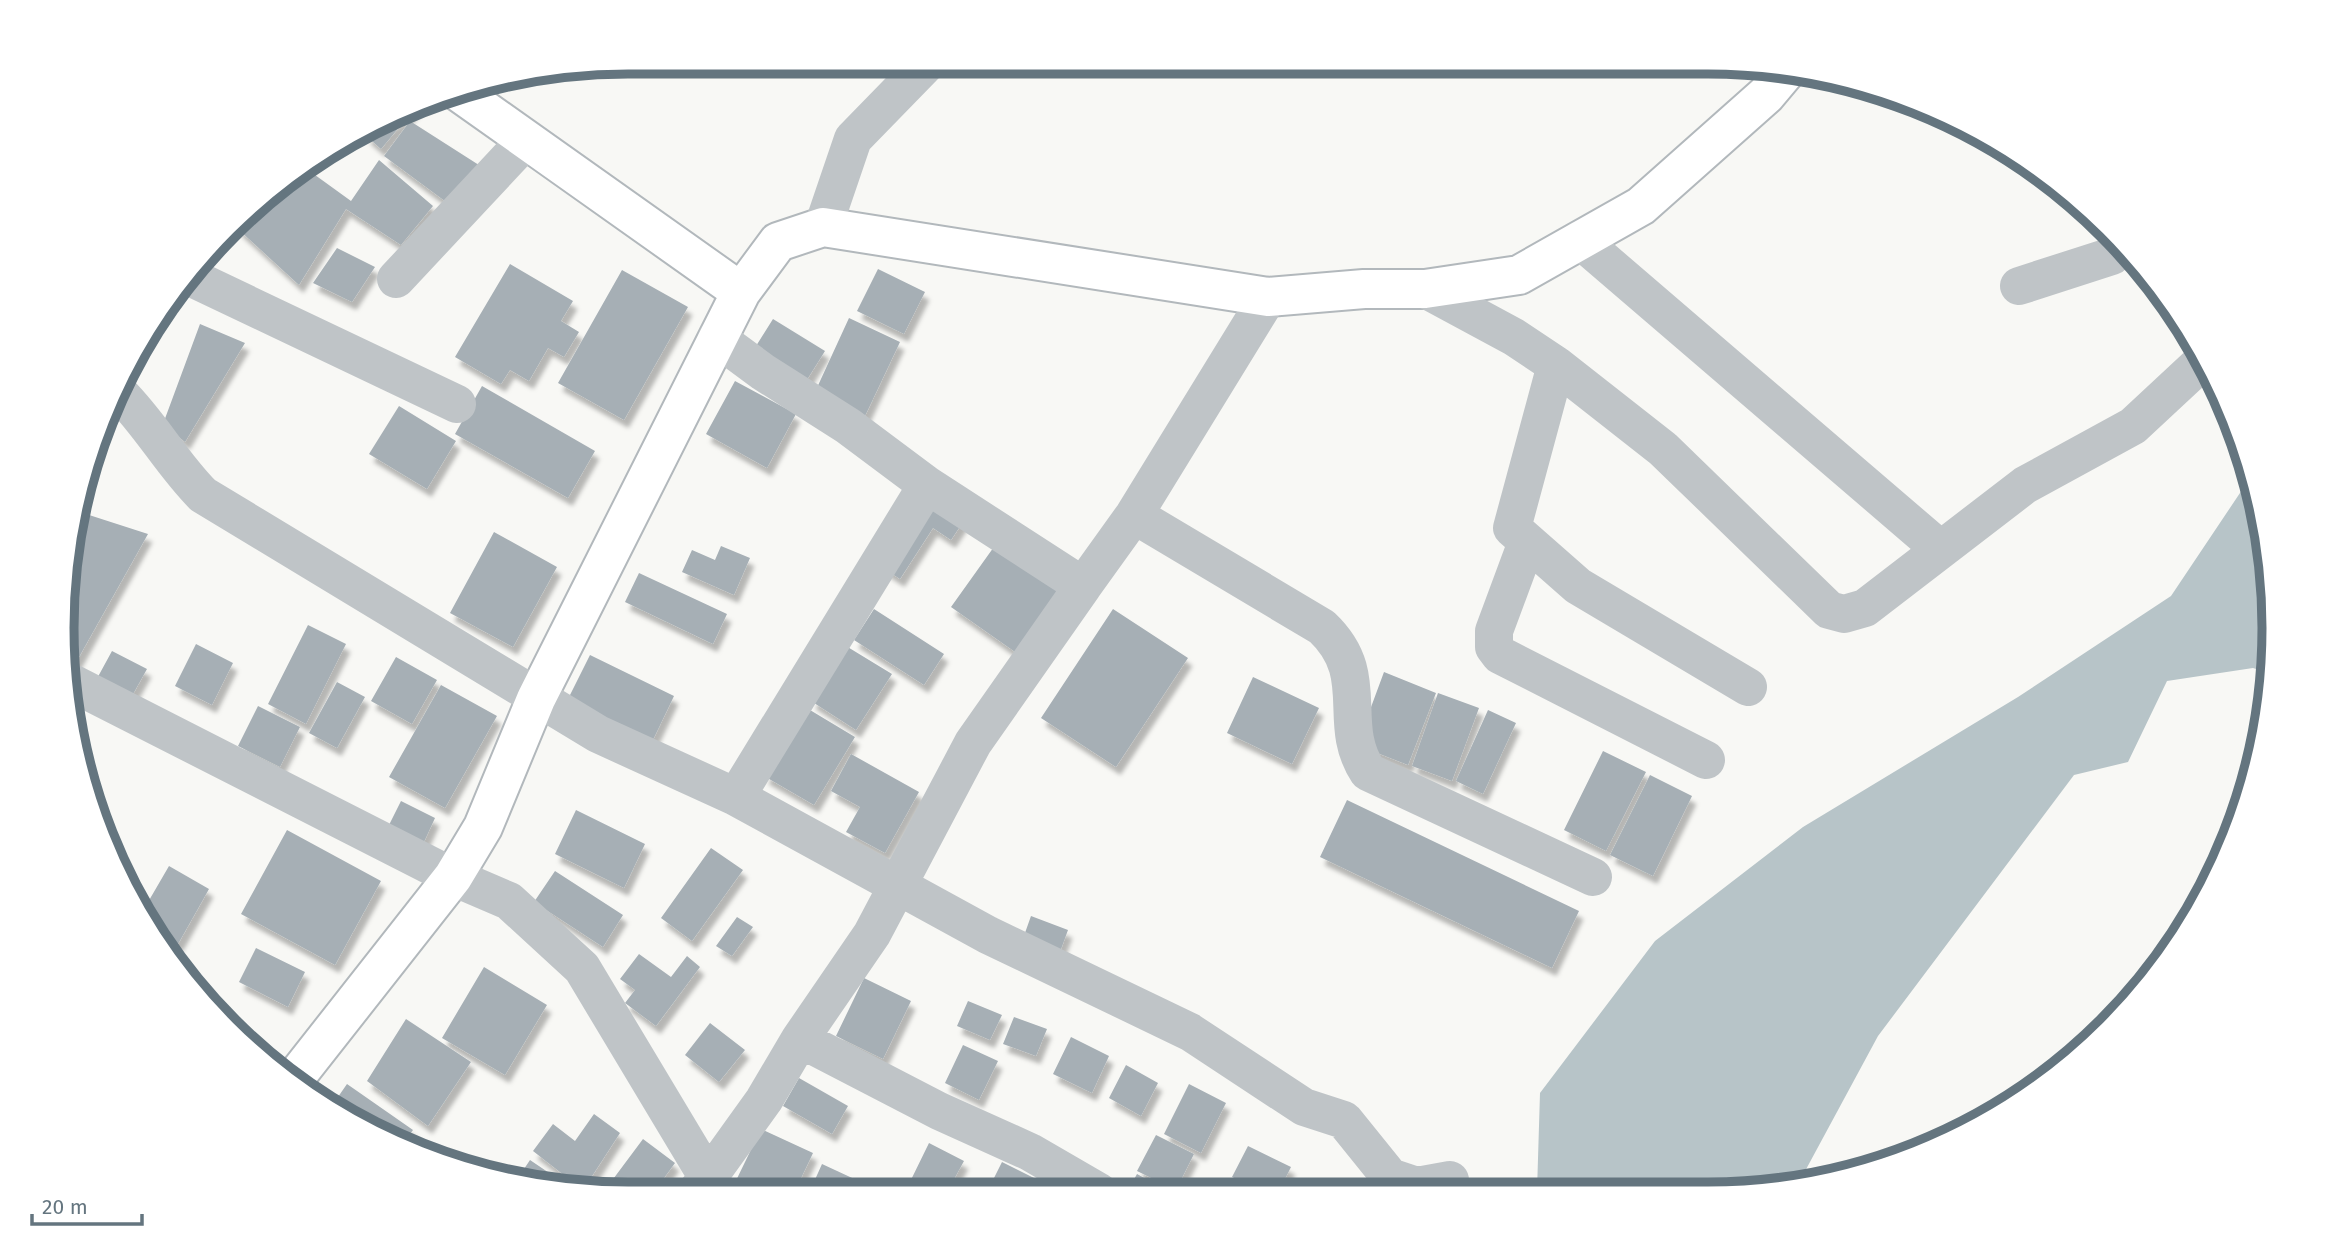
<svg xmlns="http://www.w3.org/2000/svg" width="2335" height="1256" font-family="'Fira Sans',sans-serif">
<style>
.water{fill:#b7c4c8}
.building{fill:#a6afb5;filter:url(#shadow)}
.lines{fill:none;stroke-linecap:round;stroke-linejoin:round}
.secondary-casing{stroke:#b2b8bc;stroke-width:42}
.street{stroke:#bfc4c7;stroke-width:38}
.secondary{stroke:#fff;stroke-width:38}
.rim{fill:none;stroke:#64757f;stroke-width:9}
</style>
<defs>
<filter id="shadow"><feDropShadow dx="4.5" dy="8" stdDeviation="2" flood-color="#0004"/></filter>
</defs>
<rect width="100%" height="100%" fill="#f8f8f5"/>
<path class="water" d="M2252 481 2269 554 2271 674 2253 668 2167 681 2128 762 2074 775 1878 1036 1797 1186 1781 1190 1537 1191 1540 1093 1655 941 1803 827 2018 697 2171 596 2244 487Z"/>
<path class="building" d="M416 107 381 149 365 135 391 121Z
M410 121 482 167 453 207 384 156Z
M379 160 433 206 401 245 346 209 299 285 237 228 283 179 304 167 351 201Z
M337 248 375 267 352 302 313 283Z
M510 264 573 301 561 321 579 332 564 357 548 348 529 381 510 370 501 384 455 357Z
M878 269 925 292 904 334 857 311Z
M622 270 688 307 624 420 558 383Z
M849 318 900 342 865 416 815 392Z
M773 319 825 351 803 386 751 354Z
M200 324 245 343 185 442 163 424Z
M735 381 796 414 767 468 706 434Z
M482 386 595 451 568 498 455 434Z
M399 406 456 441 427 489 369 454Z
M930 496 965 519 951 540 933 528 900 579 883 568Z
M86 514 148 534 70 673 62 665 75 542Z
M494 532 557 567 513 647 450 613Z
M996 544 1063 592 1018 654 951 607Z
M721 546 750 558 734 595 682 572 692 550 715 560Z
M639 573 727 614 713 644 625 602Z
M874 609 944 654 924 685 854 640Z
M1113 609 1188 658 1116 767 1041 718Z
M308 625 346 644 306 724 268 704Z
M196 644 233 663 212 705 175 686Z
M846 646 892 674 856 730 811 701Z
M112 651 147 669 128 703 94 684Z
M590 655 674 696 650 746 565 705Z
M396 657 437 680 412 724 371 701Z
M1384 672 1436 693 1408 765 1357 745Z
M1253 677 1319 708 1292 764 1227 733Z
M337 682 365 697 337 748 309 733Z
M441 685 497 716 445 808 389 777Z
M1438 693 1479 708 1452 781 1412 766Z
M258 706 300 727 280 767 238 746Z
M805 707 855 737 814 805 764 776Z
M1488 710 1516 723 1483 794 1456 781Z
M1603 751 1646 772 1606 851 1564 830Z
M851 754 919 792 885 853 846 832 860 807 831 791Z
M1650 775 1692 796 1653 876 1610 855Z
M1347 800 1579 911 1552 968 1320 857Z
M401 801 435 818 423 844 388 827Z
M576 810 645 844 624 888 555 854Z
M287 830 381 881 335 965 241 914Z
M711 848 743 870 692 941 661 918Z
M169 866 209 889 178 944 160 934 144 909Z
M555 871 623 915 603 947 534 902Z
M1031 916 1068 930 1057 960 1020 947Z
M737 917 753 927 732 956 716 946Z
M256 948 305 972 288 1007 239 982Z
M639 954 671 977 687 956 700 967 656 1026 625 1003 635 990 620 979Z
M484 967 547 1005 505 1075 442 1038Z
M864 978 911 1001 883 1059 836 1036Z
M968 1001 1002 1015 990 1040 957 1026Z
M1014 1017 1047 1029 1036 1056 1003 1044Z
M406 1019 471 1062 428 1126 367 1081Z
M710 1023 745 1050 719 1082 685 1055Z
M1071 1037 1109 1056 1092 1093 1053 1074Z
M963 1045 998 1061 979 1100 945 1083Z
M1126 1065 1158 1083 1141 1116 1109 1098Z
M799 1078 848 1106 832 1134 783 1106Z
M347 1084 413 1130 402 1145 377 1136 331 1107Z
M1189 1084 1226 1103 1201 1153 1164 1134Z
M594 1114 620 1133 583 1190 533 1151 553 1124 575 1141Z
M761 1129 813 1153 794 1193H730Z
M1156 1135 1194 1154 1176 1190 1137 1171Z
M643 1139 675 1163 653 1193 602 1194Z
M929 1143 964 1161 947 1192 915 1193 907 1188Z
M1248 1146 1291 1167 1279 1191H1261L1232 1177Z
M530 1160 576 1191 516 1181Z
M1002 1162 1040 1181 1034 1192H987Z
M822 1164 863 1183 858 1193H809Z
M1137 1174 1170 1192H1127Z"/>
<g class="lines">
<g class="secondary-casing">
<path id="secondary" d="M456 90 741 292
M291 1083 453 877 483 827 536 699 741 292 778 242 823 227 1268 297 1364 289H1425L1519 275 1641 206 1766 95 1787 70"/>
</g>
<path class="street" d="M823 227 853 139 928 62
M1580 240 1940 549
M190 277 457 404
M396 279 526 140
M2019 286 2112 256 2123 245
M1425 289 1514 337 1556 365 1663 449 1829 610 1844 614 1865 608 2025 485 2133 426 2205 359
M717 338 763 372 848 426 927 485 1083 586 1134 515 1268 297
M1556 365 1512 528 1578 586 1748 687
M120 394C151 425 172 464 203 495L598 734 736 797 988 935 1190 1032 1304 1107 1344 1120 1390 1177 1417 1186 1450 1180
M1134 515 1322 627C1374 676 1335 722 1368 772L1593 877
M1527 542 1494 631V647L1500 655 1706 760
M1083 586 973 743 872 934 800 1039 939 1111 1030 1152 1099 1192
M66 680 453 877 509 901 582 968 708 1178 695 1193
M736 797 927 485
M708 1178 764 1100 800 1039"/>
<use href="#secondary" class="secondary"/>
</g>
<path d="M0 0H2335V1256H0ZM628 74H1708A554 554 0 0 1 2262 628V628A554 554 0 0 1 1708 1182H628A554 554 0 0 1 74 628V628A554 554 0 0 1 628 74Z" fill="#fff" fill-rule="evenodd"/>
<path class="rim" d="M628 74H1708A554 554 0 0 1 2262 628V628A554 554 0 0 1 1708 1182H628A554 554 0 0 1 74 628V628A554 554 0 0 1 628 74Z"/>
<path d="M32 1214v10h110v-10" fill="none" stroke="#64757f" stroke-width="3.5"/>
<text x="42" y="1214" font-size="21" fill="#64757f" stroke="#ffffff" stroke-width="5" paint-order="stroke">20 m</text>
</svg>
